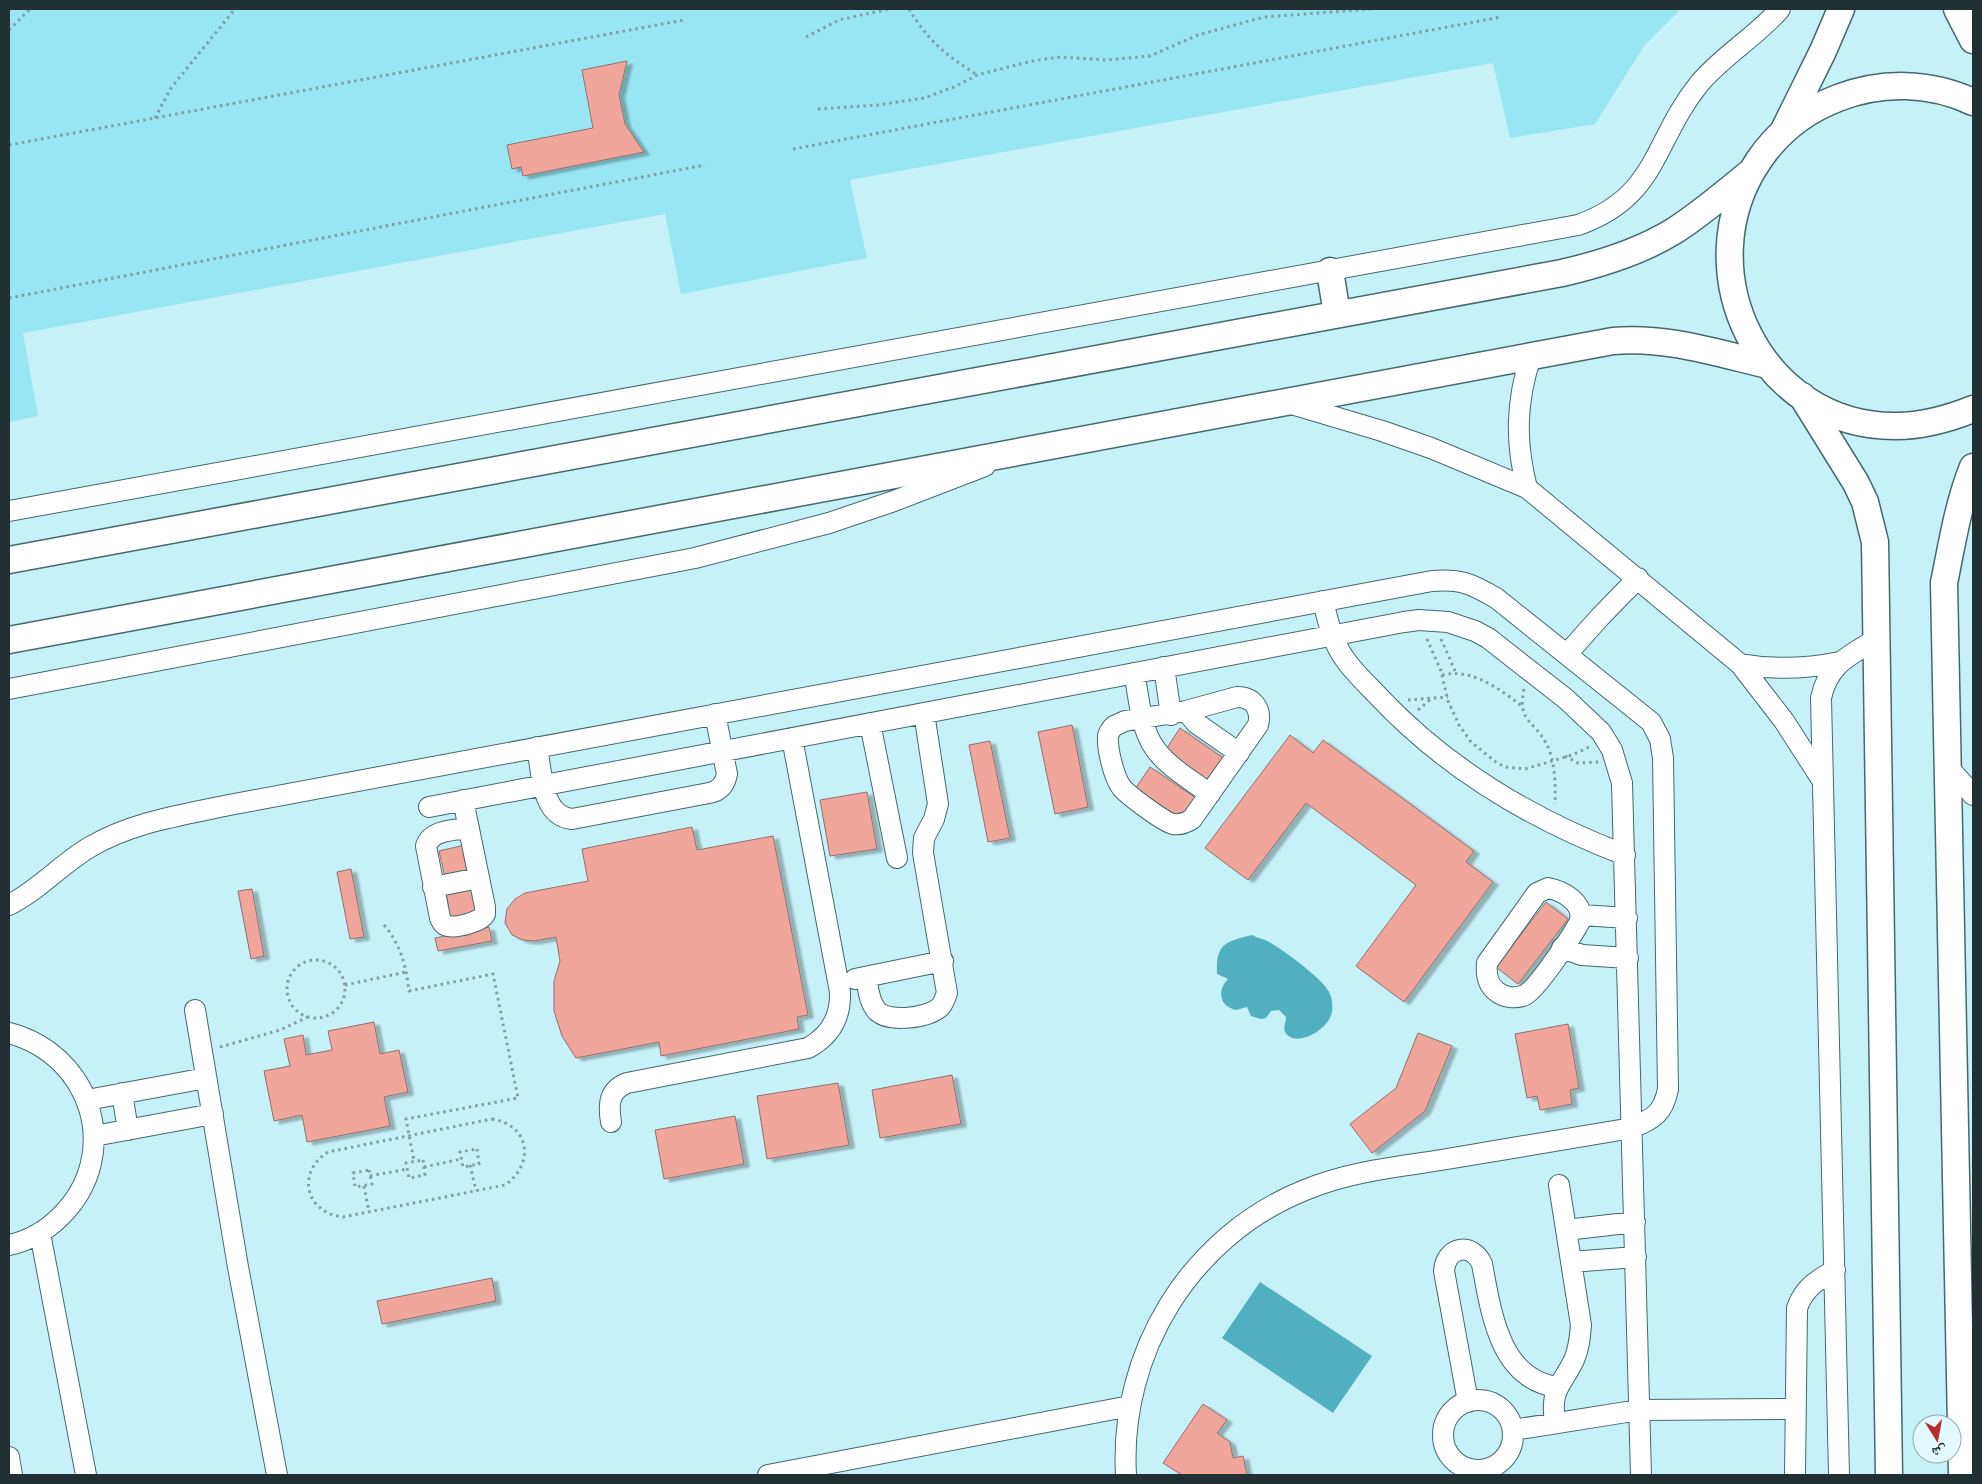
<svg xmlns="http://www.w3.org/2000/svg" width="1982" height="1484" font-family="Roboto,'Noto Naskh Arabic',sans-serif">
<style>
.green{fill:#98e6f3}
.water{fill:#51b0bf}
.building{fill:#f1a69c;stroke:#92706b;filter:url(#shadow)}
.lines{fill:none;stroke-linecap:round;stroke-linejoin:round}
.minor-casing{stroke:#43696f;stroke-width:22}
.major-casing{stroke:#43696f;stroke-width:29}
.path{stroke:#7f9da3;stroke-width:3;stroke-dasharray:2.5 4;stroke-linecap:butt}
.minor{stroke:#fff;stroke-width:20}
.major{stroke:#fff;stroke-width:26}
</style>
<defs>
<filter id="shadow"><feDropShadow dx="5.5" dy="3" stdDeviation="1" flood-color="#0004"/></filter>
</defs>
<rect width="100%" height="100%" fill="#c7f1f8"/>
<path class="green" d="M9 9H1679V11L1644 46 1595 124 1510 138 1493 63 850 180 867 258 681 294 665 214 23 333 38 416 9 422Z"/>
<path class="water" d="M1252 935C1257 938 1264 939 1269 942 1281 948 1327 982 1330 994 1332 998 1333 1008 1332 1012 1329 1030 1295 1049 1285 1032 1283 1027 1286 1022 1286 1017L1279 1010 1271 1011 1266 1018 1261 1019 1251 1016 1247 1007 1236 1010C1219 1006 1217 990 1228 979L1217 974C1216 944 1224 942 1252 935Z
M1260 1282 1372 1356 1333 1413 1222 1338Z"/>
<path class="building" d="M627 61 619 95 625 124 644 152 523 176 521 167 512 169 507 145 593 128 582 70Z
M1072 725 1088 807 1055 814 1038 732Z
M1180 728 1226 760 1210 782 1165 751Z
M1290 735 1313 753 1323 740 1474 851 1466 862 1493 882 1404 1002 1356 966 1416 885 1306 803 1248 880 1205 848Z
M990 741 1010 838 988 842 969 745Z
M1150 767 1196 798 1181 820 1135 789Z
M867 792 877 849 830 856 820 800Z
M692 827 697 850 773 836 808 1015 797 1017 799 1029 661 1056 659 1042 576 1058 562 1036 554 1011V981L560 961 556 937 534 941 523 940 512 935 505 923 507 909 515 899 525 893 588 881 582 849Z
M465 845 470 873 445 878 439 851Z
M351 869 364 937 350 939 337 872Z
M472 888 477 915 451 921 446 893Z
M252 889 264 956 251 959 238 891Z
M1546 902 1568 919 1518 984 1496 967Z
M489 927 492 941 438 951 435 938Z
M374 1022 380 1054 399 1050 408 1092 384 1097 390 1126 307 1142 302 1115 274 1121 264 1071 290 1066 284 1039 303 1035 306 1055 332 1050 328 1031Z
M1568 1024 1579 1088 1570 1090 1572 1104 1540 1110 1537 1096 1527 1098 1515 1034Z
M1418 1033 1452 1046 1425 1111 1372 1153 1350 1124 1396 1088Z
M952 1075 961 1124 880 1138 872 1090Z
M838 1083 849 1145 767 1159 757 1096Z
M735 1116 744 1164 664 1179 655 1130Z
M492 1278 496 1301 382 1324 377 1301Z
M1203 1404 1227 1420 1217 1433 1230 1442 1233 1458 1243 1456 1247 1475H1182L1163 1463Z"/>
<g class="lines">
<g class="minor-casing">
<path id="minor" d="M1288 403 1382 431 1431 448 1527 488 1740 664 1784 721 1822 780
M1527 488C1515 442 1516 401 1531 356
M9 511 1578 225C1658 197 1653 141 1699 84 1723 55 1756 37 1780 9
M1323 601C1327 617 1330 633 1338 648 1348 667 1365 682 1379 697 1448 770 1533 820 1625 855
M1567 654 1600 617 1638 578
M1740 664C1774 670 1806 669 1840 662
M1164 667 1171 715
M1134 673C1139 696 1140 724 1152 744 1164 765 1190 779 1210 794
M9 689 695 558 829 523 894 501 985 466
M1237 697C1254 697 1262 710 1258 725L1192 819C1186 823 1180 825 1173 824 1164 822 1129 796 1122 788 1114 778 1107 749 1108 736 1109 732 1111 729 1114 726L1125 721 1186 711Z
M1186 711 1196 723 1239 753
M870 723 897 858
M537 747C542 772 541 816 572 819L709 793C720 791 725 784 727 774L715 714
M1948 767 1973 795
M463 800 485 907V914C481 922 457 928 448 926 443 925 442 922 440 918L426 846C431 830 454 830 469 828
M429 807 1404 622 1419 620 1448 622 1475 631 1488 638 1566 699 1601 732 1612 750 1622 783 1641 1475
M433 887 479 878
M1548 888C1564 891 1584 903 1580 921 1573 935 1537 989 1525 995 1516 999 1504 998 1496 991 1487 984 1486 973 1487 963L1537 893Z
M9 905C39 890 61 864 90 847 132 822 183 815 229 805L1432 581C1461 579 1470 583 1496 598L1651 722 1660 739 1663 758 1668 1089C1663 1114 1654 1118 1632 1128 1569 1139 1505 1149 1441 1160 1395 1167 1348 1172 1305 1190 1190 1236 1119 1353 1126 1475
M1582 915 1627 918
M1562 948 1582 955 1628 958
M866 977C868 988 869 1002 877 1011 889 1023 928 1018 940 1007 944 1003 945 998 947 993L923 853 924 838 934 819 938 804 924 713
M855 979 943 961
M195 1010 238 1267 277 1475
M9 1033C92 1055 123 1154 61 1216 47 1230 28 1241 9 1245
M122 1093 128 1130
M87 1100 206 1078
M611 1122C608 1104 609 1090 627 1083L808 1048C830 1036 841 1018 840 992L792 738
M94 1136 213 1114
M1566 1230 1635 1222
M40 1233 86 1475
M1571 1262 1636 1257
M1443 1435a35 35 0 1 1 70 0a35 35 0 1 1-70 0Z
M1468 1402 1444 1271C1446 1246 1472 1242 1482 1264 1491 1311 1499 1379 1557 1387
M1555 1423C1550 1388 1561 1387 1574 1360 1579 1349 1580 1337 1581 1325L1559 1185
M1513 1430 1639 1410 1795 1409
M9 1457 12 1475
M768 1475 1130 1406
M1795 1475 1797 1308C1804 1288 1817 1280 1835 1270
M1839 1475 1821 698C1828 664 1850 655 1877 639"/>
</g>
<g class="major-casing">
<path id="major" d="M1957 9 1973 40
M1973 102C1930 82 1882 81 1838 98 1806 110 1778 132 1759 160 1684 270 1761 427 1896 426 1924 426 1948 419 1973 409
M1785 128 1823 51 1841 9
M1330 271 1337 314
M1802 396 1856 483 1865 502 1875 542 1889 1475
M9 560 1562 273C1601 264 1640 252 1674 231 1701 214 1726 192 1751 172
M9 640 1613 341C1665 336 1717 353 1768 365
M1962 1475 1944 583C1952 544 1958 504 1973 467"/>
</g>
<path class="path" d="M909 9C929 42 945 54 977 75
M9 30 30 9
M806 37 839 20 889 9
M818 109 878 105 924 98 954 87 977 75 1032 61 1060 57 1107 60 1150 56 1198 35 1264 17 1373 9
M155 118 171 88 235 9
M9 145 684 20
M793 149 1501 17
M9 298 705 165
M1427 639 1441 671 1448 701 1459 725 1471 742 1497 763 1506 767 1525 769 1572 755 1589 747
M1441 639 1456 673
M1442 675C1473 668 1499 689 1522 706
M1524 689C1517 722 1534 720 1546 743 1555 759 1556 786 1555 804
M1408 700 1448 697
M1418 710 1432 698
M1565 756 1578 763 1598 762
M384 925C401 945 406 966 409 991L493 974 518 1098 406 1119 414 1161
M287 989a29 29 0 1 1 58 0a29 29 0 1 1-58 0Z
M345 985 406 972
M220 1047 280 1030 308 1017
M492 1119C530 1125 535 1164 505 1185L343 1217C305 1213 296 1172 328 1152Z
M477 1149 479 1164 463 1167 460 1152Z
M423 1160 425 1175 409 1178 406 1163Z
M470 1165 476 1191
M424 1167 461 1159
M369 1170 372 1184 355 1187 353 1173Z
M370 1176 407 1169
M364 1186 369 1212"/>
<use href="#minor" class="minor"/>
<use href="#major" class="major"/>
</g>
<rect width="1982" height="1484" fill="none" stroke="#203033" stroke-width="20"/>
<g transform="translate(1937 1439) rotate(169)"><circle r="24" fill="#e2faff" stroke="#94a9ad"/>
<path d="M0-4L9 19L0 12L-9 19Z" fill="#bb2d28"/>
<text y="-8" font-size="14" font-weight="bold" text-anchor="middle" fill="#203033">ش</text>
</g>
</svg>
